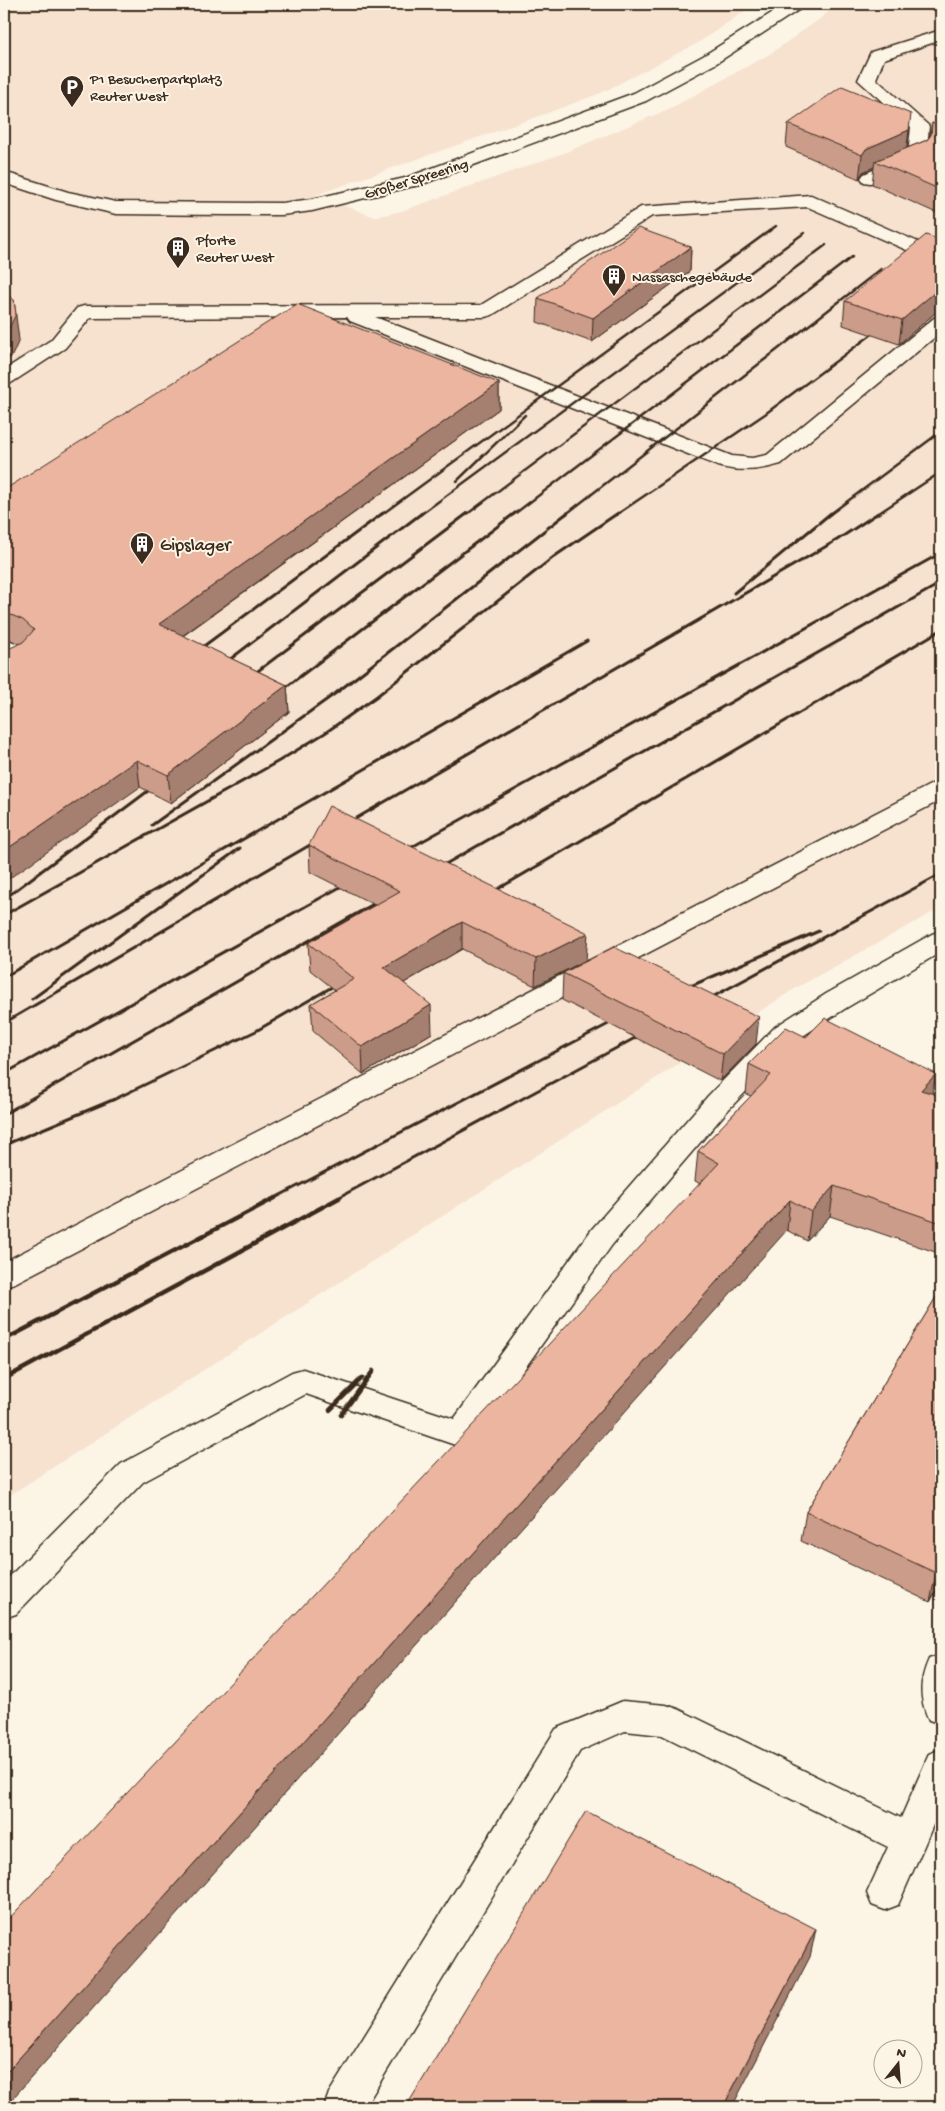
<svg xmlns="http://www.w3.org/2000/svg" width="945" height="2111" font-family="'Gochi Hand',sans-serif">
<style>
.built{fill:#f7e2d0}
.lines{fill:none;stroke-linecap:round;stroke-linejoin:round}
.lane-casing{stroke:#3b2a1e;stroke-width:3}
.street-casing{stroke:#3b2a1e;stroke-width:3}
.lane{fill:#fcf5e5;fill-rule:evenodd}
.street{fill:#fcf5e5;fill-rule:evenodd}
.rail-far2{stroke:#3b2a1e;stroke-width:2.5}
.rail-far1{stroke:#3b2a1e;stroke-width:3}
.rail{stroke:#3b2a1e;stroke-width:4.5}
.wall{fill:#cb9c8a;stroke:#3b2a1e}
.shaded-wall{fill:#a57f70;stroke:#3b2a1e}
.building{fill:#ecb5a0;stroke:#3b2a1e}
.labels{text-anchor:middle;stroke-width:4;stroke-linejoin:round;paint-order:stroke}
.far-poi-label{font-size:15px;fill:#3b2a1e;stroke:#fcf5e5;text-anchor:start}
.far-street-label{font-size:15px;fill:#3b2a1e;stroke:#fcf5e5}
.poi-label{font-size:18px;fill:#3b2a1e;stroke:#fcf5e5;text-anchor:start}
</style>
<rect width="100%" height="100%" fill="#fcf5e5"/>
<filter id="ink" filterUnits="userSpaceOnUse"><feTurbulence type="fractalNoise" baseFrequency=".02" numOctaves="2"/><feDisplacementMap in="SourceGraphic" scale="10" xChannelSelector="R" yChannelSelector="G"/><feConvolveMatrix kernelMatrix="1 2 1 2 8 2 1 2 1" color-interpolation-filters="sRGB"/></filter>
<g filter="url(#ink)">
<path class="built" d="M4 4H755L698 43 601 93 545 114 316 195 375 217 402 211 566 152 669 109 768 55 817 21 838 4H941V908L796 988 4 1499Z"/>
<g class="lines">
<g class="lane-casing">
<path id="lane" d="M941 30V40L884 59 876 79 929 126 926 158 923 162 876 182 870 183 864 182 861 178 864 174 908 155 911 127 858 80 871 52Z
M4 172 68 192 116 202 282 203 312 199 414 176 420 177 423 181 420 185 414 186 312 211 282 215H227L116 214 56 200 4 183Z
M811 195 941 252V265L808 207 652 216 492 315 485 317H375L732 456 752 458 767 455 934 318 941 316V332L781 464C761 470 742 472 721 467L350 321 347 317 90 318 65 348 11 383 4 385V370L51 340 77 308 84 306 481 305 641 207Z
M4 639C15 642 29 648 36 657 29 667 16 675 4 678V660L8 658 4 655Z
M941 782V800L15 1283 4 1286V1262L932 784Z
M941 931V952L846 1008 795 1041 728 1110 612 1245 472 1443 461 1447 306 1394 143 1482 16 1614 4 1618V1582L121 1464 292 1372 303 1369 454 1419 592 1229 708 1096 775 1027 826 994 932 934Z
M941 1655V1724L929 1720C919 1699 919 1681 929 1659Z
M623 1701 666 1705 678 1709 901 1818 929 1754 941 1749V1807L898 1905 885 1910 872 1905 867 1893 888 1847 662 1735 625 1731 580 1751 365 2107H324L329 2093 556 1729Z"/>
</g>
<g class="street-casing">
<path id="street" d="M786 4H805L803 7 715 64 646 101 420 185 414 186 408 185 405 181 408 177 634 93 703 56Z"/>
</g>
<use href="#lane" class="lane"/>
<use href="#street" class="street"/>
<path class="rail-far2" d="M457 481 525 415
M381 515 776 226
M420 515 804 233
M466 515 826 245
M513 515 852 257
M565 515 881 269
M616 515 765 414 871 335
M829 515 939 433
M876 515 941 472"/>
<path class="rail-far1" d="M734 593 831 513
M193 654 383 513
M220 667 422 513
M246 680 468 513
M277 694 515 513
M152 825 336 693 567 513
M343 826 837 540 878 513
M401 853 941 553
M435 870 941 583
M486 896 941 630
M4 899 160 782
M4 915 279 761 325 733 377 696 555 556 618 513
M4 977 587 641
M679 991 819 931
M32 999 240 848
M703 1002 941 874
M4 1023 322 838
M4 1074 351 881
M4 1114 384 898
M4 1145 115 1099 256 1031 344 980
M273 1199 622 1017
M336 1199 648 1031"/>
<path class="rail" d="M4 1340 275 1198
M4 1379 339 1198
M330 1410 362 1378
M341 1415 373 1371"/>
</g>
<path class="wall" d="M932 123 941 126V215L872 184 874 167 863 172 859 179 786 147 788 124 907 148 927 140 930 136Z
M941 223V308L899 344 843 325 845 301 938 239 940 224Z
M691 247 690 271 592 342 537 322 538 298Z
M499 383V409L183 636 287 685 289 712 171 803 140 787 19 644 5 637 4 638V490Z
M309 845 586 960 535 986 462 949 404 983 432 1033 363 1074 313 1031 311 1004 335 990 310 970 308 943 375 905 310 872Z
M563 973 756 1044 720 1081 562 1000Z
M806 1037 936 1074 932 1093 941 1096V1254L830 1216 807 1241 695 1181 698 1151 751 1096 746 1094 749 1064Z
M941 1289V1582L930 1602 801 1541 806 1512Z"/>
<path class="shaded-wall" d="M909 130 906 154 875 161 874 167 863 172 859 179 862 155 866 149Z
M691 247 690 271 592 342 593 318Z
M941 287V308L899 344 902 320Z
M14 300 19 340 12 356 4 362V334Z
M499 383V409L161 651 159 624Z
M287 685 289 712 171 803 168 775Z
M137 760 140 787 4 882V851Z
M462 922V949L385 994 384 967Z
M588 933 586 960 535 986 536 959Z
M431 1005 432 1033 363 1074 362 1047Z
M759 1017 756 1044 720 1081 723 1054Z
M936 1074 930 1104 921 1090Z
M834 1186 830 1216 807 1241 811 1212Z
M790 1200 787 1230 5 2107H4V2075Z
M941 1565V1582L930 1602 936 1573Z
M816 1929 810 1957 732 2107H723Z"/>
<path class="building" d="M842 86 911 114 909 130 866 149 862 155 788 124Z
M932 123 941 126V190L875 161 927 140 931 135Z
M638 228 691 247 593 318 538 298Z
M926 235 941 240V287L902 320 845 301Z
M4 291 14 300 16 314 8 330 4 334Z
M297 304 499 383 159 624 287 685 168 775 137 760 4 851V651L23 642 34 630 23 620 4 612V490Z
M329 806 588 933 536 959 462 922 384 967 431 1005 362 1047 311 1004 354 979 308 943 400 891 309 845Z
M614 947 759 1017 723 1054 563 973Z
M825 1018 936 1074 921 1090 941 1096V1223L834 1186 811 1212 790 1200 4 2075V1924L719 1163 698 1151 771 1075 749 1064 786 1027 806 1037Z
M941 1289V1565L936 1573 806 1512Z
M586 1811 816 1929 723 2107H406Z"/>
</g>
<defs>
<g id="parking-pin" transform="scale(1.25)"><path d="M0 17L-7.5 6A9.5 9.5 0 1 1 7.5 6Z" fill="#3b2a1e" stroke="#fcf5e5"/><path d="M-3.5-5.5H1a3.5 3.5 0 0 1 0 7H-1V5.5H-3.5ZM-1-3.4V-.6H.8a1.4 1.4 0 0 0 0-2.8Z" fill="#fff"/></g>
<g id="building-pin" transform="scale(1.25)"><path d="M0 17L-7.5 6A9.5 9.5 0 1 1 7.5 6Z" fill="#3b2a1e" stroke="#fcf5e5"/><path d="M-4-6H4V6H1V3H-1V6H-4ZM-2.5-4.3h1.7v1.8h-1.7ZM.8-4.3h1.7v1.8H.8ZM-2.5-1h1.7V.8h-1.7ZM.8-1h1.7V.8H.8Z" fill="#fff"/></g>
</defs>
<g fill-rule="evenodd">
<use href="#parking-pin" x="72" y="87"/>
<use href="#building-pin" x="178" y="248"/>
<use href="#building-pin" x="614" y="276"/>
<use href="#building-pin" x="142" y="544"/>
</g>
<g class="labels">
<g class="far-poi-label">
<text x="90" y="83">P1 Besucherparkplatz<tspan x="90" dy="17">Reuter West</tspan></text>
<text x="196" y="244">Pforte<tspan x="196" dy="17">Reuter West</tspan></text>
<text x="632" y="281">Nassaschegebäude</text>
</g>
<g class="far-street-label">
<text transform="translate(416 178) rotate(-17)" y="5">Großer Spreering</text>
</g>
<g class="poi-label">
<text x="160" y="550">Gipslager</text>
</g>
</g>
<rect width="945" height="2111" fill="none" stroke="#fcf5e5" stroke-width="20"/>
<rect x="10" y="10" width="925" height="2091" fill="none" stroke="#3b2a1e" stroke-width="2" filter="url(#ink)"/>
<g transform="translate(898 2064) rotate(17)"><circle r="24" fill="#fcf5e5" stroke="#afa495"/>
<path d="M0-4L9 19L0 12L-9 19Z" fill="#3b2a1e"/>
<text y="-8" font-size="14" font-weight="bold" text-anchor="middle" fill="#3b2a1e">N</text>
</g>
</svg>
